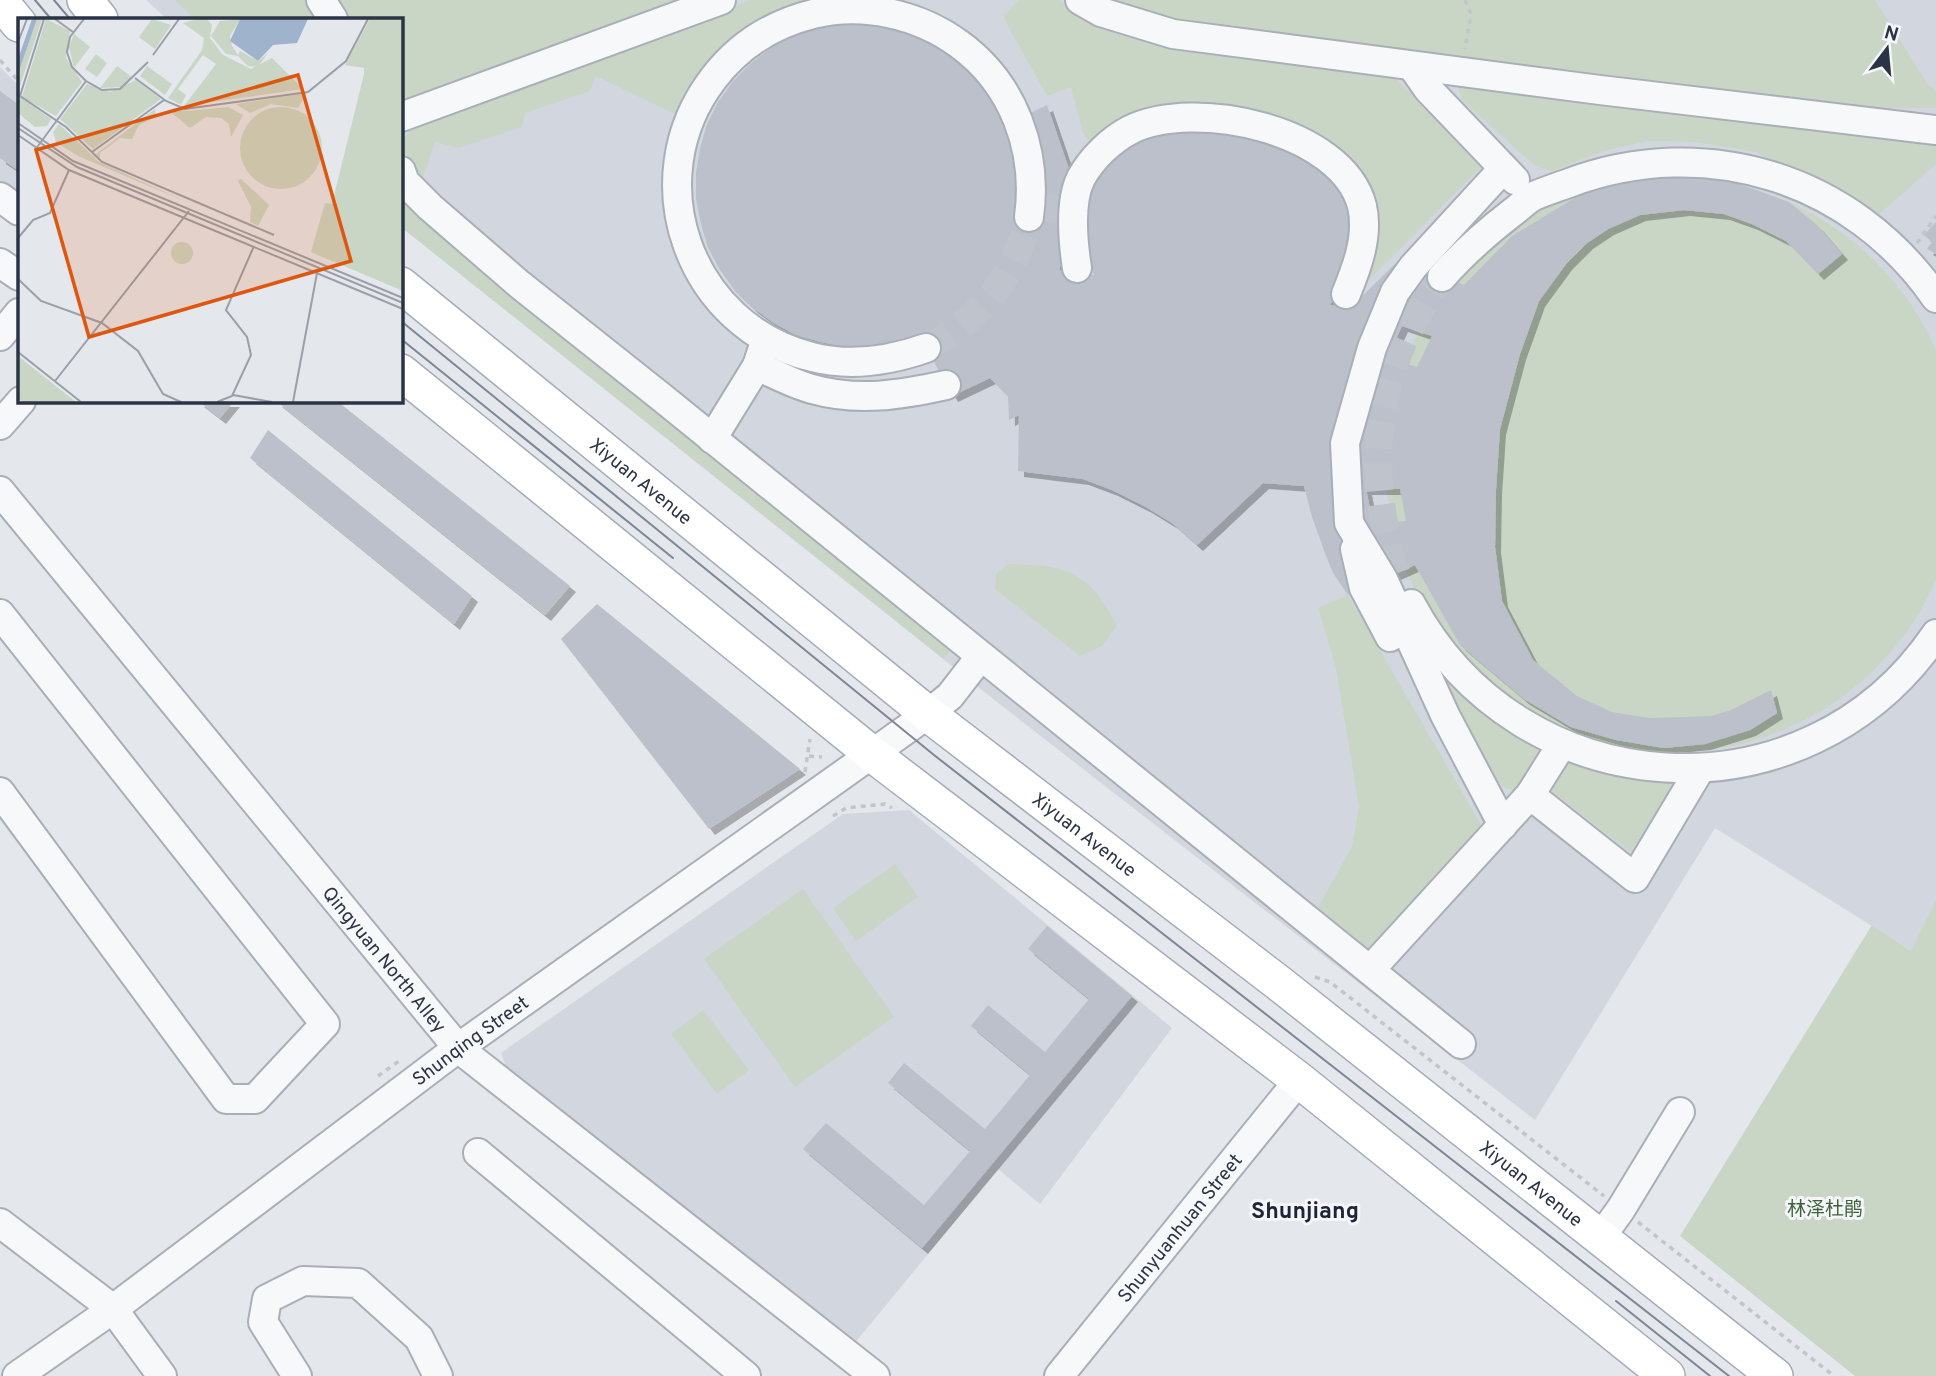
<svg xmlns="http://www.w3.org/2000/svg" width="1936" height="1376" font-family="Overpass,'Noto Sans SC',sans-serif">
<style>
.built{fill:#d2d6de}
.green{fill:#c9d6c5}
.building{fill:#bbc0ca;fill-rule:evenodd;filter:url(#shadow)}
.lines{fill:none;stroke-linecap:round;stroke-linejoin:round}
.minor-tunnel{stroke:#bfc3cb;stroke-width:28;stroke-dasharray:28 14;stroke-linecap:butt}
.minor-casing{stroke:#a9aeb7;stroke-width:32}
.major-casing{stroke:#a3abb8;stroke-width:38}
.path{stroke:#c2c5cb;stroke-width:3.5;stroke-dasharray:5 5;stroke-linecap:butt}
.minor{stroke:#f7f8fa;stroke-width:28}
.major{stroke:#fff;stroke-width:35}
.tram{stroke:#7d8696;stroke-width:2}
.labels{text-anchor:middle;stroke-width:6;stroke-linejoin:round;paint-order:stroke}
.street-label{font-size:19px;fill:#2b3445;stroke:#f4f6f9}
.park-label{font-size:19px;fill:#3f6138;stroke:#f4f6f9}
.quarter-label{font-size:23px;font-weight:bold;fill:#1d2536;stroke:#f4f6f9}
.inset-road{fill:none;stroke:#9a9fa9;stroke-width:2}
.view{fill:#df570f;fill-opacity:0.15;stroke:#df570f;stroke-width:3.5}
.inset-edge{fill:none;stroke:#2b3445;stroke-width:3.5}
</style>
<defs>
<filter id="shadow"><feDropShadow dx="6" dy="6" stdDeviation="0" flood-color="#0004"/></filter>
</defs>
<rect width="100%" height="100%" fill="#e4e7ec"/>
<path class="built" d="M146 0H1936V966L1715 828 1535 1120 997 702 401 227V19H167Z
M0 67 19 86V201L0 187Z
M909 810 1172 1028 1040 1204 998 1169 854 1344 510 1078 501 1053 843 814Z"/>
<path class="green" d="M175 0H310L320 19H195Z
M335 0H693L401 109V19H346Z
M751 0H888L756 27 727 43 705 65 683 94 675 114 596 76 590 91 525 113 522 127 459 148 435 142 421 183C405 158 391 144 420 121Z
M1019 0H1059L1077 13 1117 33 1160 42 1394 77 1485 163 1360 289 1345 158 1324 139 1281 120 1096 148 1083 133 1071 87 1047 96 1007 24 1004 15Z
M1100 0H1875L1928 85 1936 90V108H1848L1178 24Z
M1455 77 1936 130V164L1870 222 1816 183 1756 152 1696 142 1648 141 1604 151 1552 171 1535 166 1462 100Z
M1386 465a287 287 0 1 1 574 0a287 287 0 1 1-574 0Z
M401 194 953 648 943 658 401 227Z
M1008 564C1066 565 1090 571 1117 626L1102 646 1080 656 995 589 996 574Z
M1348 595 1484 830 1371 951 1318 907 1352 847 1359 807 1336 668 1318 608Z
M1445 682 1489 716 1542 743 1543 759 1516 791 1501 786Z
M1569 763 1631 779H1692L1640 853 1629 851 1553 792 1555 777Z
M895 864 918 897 856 941 833 908Z
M803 889 894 1017 795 1087 704 959Z
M1936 901V1376H1855L1680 1236 1872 925 1911 951Z
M703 1010 749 1070 717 1094 671 1034Z"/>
<path class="building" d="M842 23 892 25 940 43 1024 116 1047 105 1069 169 1070 197 1064 254 1059 270 1094 275 1085 251 1078 209 1107 153 1182 125 1280 142 1318 164 1343 192 1355 229 1352 262 1330 305 1350 308 1398 261 1464 285 1512 236 1586 191 1640 178 1684 173 1718 176 1789 202 1817 225 1842 254 1818 274 1786 241 1752 224 1724 214 1684 210 1640 215 1608 229 1587 243 1566 264 1539 301 1520 354 1500 429 1496 489 1495 547 1502 601 1533 660 1577 696 1612 712 1649 718 1682 717 1712 716 1731 710 1771 690 1777 713 1750 730 1705 744 1664 748 1616 740 1571 727 1524 699 1460 645 1415 565 1348 595 1333 573 1325 553 1312 517 1304 486 1263 483 1197 545 1172 523 1146 507 1112 490 1083 479 1018 471 1019 415 1009 420 1008 396 990 378 952 396 920 335 896 343 871 347H846L821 342 796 335 774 323 753 308 735 291 720 270 708 248 701 224 696 199V173L700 148 707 124 718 102 733 81 751 63 771 48 793 36 817 27ZM1402 326 1432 336 1417 367 1387 358ZM1366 489H1400L1406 521 1373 524Z
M0 91 19 105V171L0 158Z
M1936 222V254L1927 249 1932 242 1924 235Z
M198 401H234L220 418Z
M276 401H337L570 586 545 615Z
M268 430 472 596 454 624 250 458Z
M597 604 800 769 709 829 561 639Z
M1047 926 1132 996 922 1248 803 1149 826 1123 924 1205 970 1151 888 1083 904 1063 985 1129 1030 1075 971 1026 988 1005 1045 1052 1089 999 1028 949Z"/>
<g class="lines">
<path class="minor-tunnel" d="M1036 206 1069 212
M926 348C980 319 1015 277 1029 217
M1396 573C1364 466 1373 368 1442 277"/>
<g class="minor-casing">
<g id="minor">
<path d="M321 0 333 19"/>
<path d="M1080 0 1101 12 1173 34 1600 90 1936 130"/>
<path d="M1412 66 1428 89 1515 180"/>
<path d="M401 117 721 0"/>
<path d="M1503 169 1413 267 1395 292 1372 348 1345 443 1349 523 1383 579 1445 715 1503 825"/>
<path d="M401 171 405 182 430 207 519 284 660 396 1461 1044"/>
<path d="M0 197 19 211"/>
<path d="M0 263 19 276"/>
<path d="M1077 268C1073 242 1069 202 1081 178 1092 158 1111 140 1130 130 1194 98 1342 129 1362 206 1369 236 1357 267 1346 294"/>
<path d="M1442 277C1464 252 1487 232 1513 212 1520 207 1526 200 1534 196 1545 191 1558 187 1569 183 1706 132 1853 178 1936 298"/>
<path d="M0 336 19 313"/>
<path d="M926 348C889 361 851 367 812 357 689 327 636 180 713 79 738 46 773 24 813 14 863 2 918 14 959 44 1014 84 1038 151 1029 217"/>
<path d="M757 366C775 374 793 384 812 389 858 402 900 395 946 385"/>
<path d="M0 425 21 401"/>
<path d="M712 439 757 366 763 348"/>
<path id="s1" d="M0 491 458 1048 875 1376"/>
<path d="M1355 549 1364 588 1390 637"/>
<path d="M1411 604C1520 808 1806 826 1936 634"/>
<path d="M0 614 325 1024 255 1099H226L0 792"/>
<path d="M1530 795 1635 878 1700 769"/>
<path d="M1370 970 1530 795 1562 744"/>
<path d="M478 1153 746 1376"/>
<path d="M0 1223 113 1309 162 1376"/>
<path d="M1601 1237 1621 1209 1680 1112"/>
<path id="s2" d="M17 1376 113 1309 458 1048 928 714 950 696 981 656"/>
<path d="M297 1376 263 1322 267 1299 303 1281 358 1283 419 1338 438 1376"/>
<path id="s3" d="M1059 1376 1299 1080"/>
</g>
</g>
<g class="major-casing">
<g id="major">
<path d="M85 0 100 19"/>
<path d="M0 1 19 24"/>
<path id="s4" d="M401 285 928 714 1280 984 1775 1376"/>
<path d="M401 372 872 754 1299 1080 1667 1376"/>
</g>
</g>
<path class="path" d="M1465 0 1471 14 1465 49
M0 60 19 82
M1917 243 1936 216
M809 756 822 757
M805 772 810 739
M833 816 846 808 885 804 892 808
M1315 977 1330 982 1604 1196
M378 1076 402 1059
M1638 1222 1834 1376"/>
<use href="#minor" class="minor"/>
<use href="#major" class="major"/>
<path class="tram" d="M35 0 51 19
M54 0 70 19
M401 321 934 755 1729 1376
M401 339 673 558
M1616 1301 1710 1376"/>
</g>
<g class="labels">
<g class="street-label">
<text dy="7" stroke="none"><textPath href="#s4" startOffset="310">Xiyuan Avenue</textPath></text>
<text dy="7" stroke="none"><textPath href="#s4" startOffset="877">Xiyuan Avenue</textPath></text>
<text dy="7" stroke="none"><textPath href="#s1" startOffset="606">Qingyuan North Alley</textPath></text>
<text dy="7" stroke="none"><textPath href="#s2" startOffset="564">Shunqing Street</textPath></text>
<text dy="7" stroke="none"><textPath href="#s4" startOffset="1444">Xiyuan Avenue</textPath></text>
<text dy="7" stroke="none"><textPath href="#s3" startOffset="191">Shunyuanhuan Street</textPath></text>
</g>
<g class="park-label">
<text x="1825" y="1215">林泽杜鹃</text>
</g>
<g class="quarter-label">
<text x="1305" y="1218">Shunjiang</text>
</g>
</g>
<g transform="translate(18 18)">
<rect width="385" height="385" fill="#e4e7ec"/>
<path d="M19 1H24L0 74V56ZM28 1 52 13 48 40 64 64 38 98 4 79ZM134 1 153 7 137 31 121 19ZM179 1H189L194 7 192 20 205 37 233 51 254 40 285 71 166 88 198 46 185 37 160 71 168 77 163 87 150 80 184 32 186 20 165 5ZM222 1 212 18 214 28 220 37 222 33 240 43 250 35 240 49 230 48 220 38 208 36 193 18 202 3ZM352 1H385V273L293 234 307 185 314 186 346 56V50L327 47ZM56 16 72 29 56 50 51 29ZM78 36 89 45 79 59 67 51ZM99 48 115 60 104 69 82 70ZM129 48 154 66 147 77 122 58ZM118 62 143 81 75 131 42 101 69 66 92 74ZM289 75 280 90 253 86 232 95 218 86ZM0 78 33 101 29 108 17 109 0 95ZM210 89 225 97 213 119 211 106 203 100 188 99 172 110 154 95 157 90 170 93ZM222 130a41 41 0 1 1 82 0a41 41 0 1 1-82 0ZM137 91 138 99 121 107 114 121 102 120 82 135V141L78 136ZM41 106 81 144 171 185 60 138 38 124 35 114ZM223 161 251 187 240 208 232 204 233 189 220 163ZM153 235a11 11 0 1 1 22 0a11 11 0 1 1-22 0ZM0 338 58 384H5L0 380Z" fill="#c9d6c5"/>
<path d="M14 1H19L0 56V41ZM222 1H290L279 25 255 27 240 43 212 23Z" fill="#9fb4cc"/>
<path class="inset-road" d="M26 1 2 78 48 109 84 144 256 217M37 1 55 14M66 1 52 19 49 34 54 49 68 63 84 72 102 71 130 44M0 24 9 1M135 37 161 1M117 60 148 83 167 91 290 74 328 43 350 1M0 105 55 143 385 280M0 110 59 149 385 285M0 117 51 152 385 291M17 132 68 63M74 134 146 82M0 220 15 202 32 195 51 152M0 261 23 283 84 305 120 333 145 376 163 384M0 334 63 384M37 363 171 193M215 377 254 384M199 384 214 378 233 337 229 319 208 292 236 228M275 384 299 255"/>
<path class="view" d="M280 57 333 243 71 319 18 132Z"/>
<rect width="385" height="385" class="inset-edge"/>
</g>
<g transform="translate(1887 49) rotate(16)" stroke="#f4f6f9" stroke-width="5" paint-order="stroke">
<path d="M0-5L12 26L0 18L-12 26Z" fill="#2b3445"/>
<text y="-10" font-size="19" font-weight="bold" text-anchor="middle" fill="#2b3445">N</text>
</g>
</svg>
